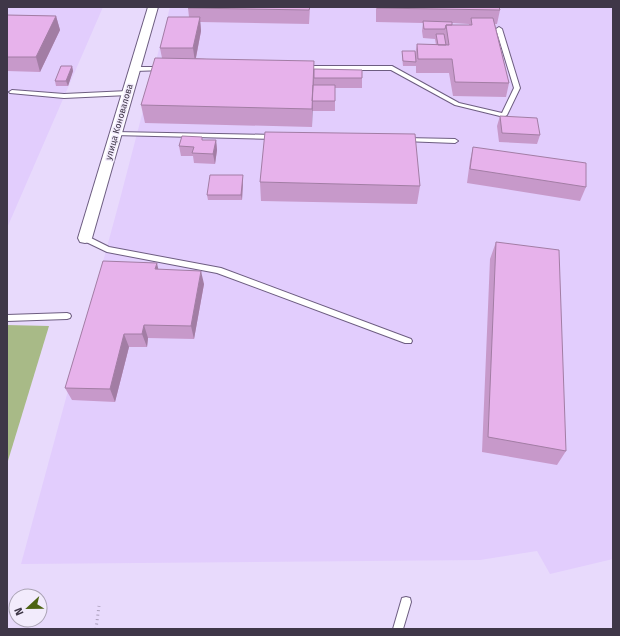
<svg xmlns="http://www.w3.org/2000/svg" width="620" height="636" font-family="'Fira Sans',sans-serif">
<style>
.built{fill:#e2cdfd}
.green{fill:#a8ba87}
.lines{fill:none;stroke-linecap:round;stroke-linejoin:round}
.service-casing{stroke:#6d5d81;stroke-width:2}
.minor-casing{stroke:#6d5d81;stroke-width:2}
.path{stroke:#ab9fbb;stroke-width:3;stroke-dasharray:1 3.5;stroke-linecap:butt}
.service{fill:#fff;fill-rule:evenodd}
.minor{fill:#fff;fill-rule:evenodd}
.wall{fill:#c799ca;fill-rule:evenodd}
.shaded-wall{fill:#a27da4}
.building{fill:#e7b2eb;stroke:#a27da4}
.labels{text-anchor:middle;stroke-width:3;stroke-linejoin:round;paint-order:stroke}
.far-street-label{font-size:9px;fill:#3f3748;stroke:#f2ebfc}
</style>
<rect width="100%" height="100%" fill="#e8dafc"/>
<path class="built" d="M7 7H103L7 228Z
M170 7H613V559L550 574 537 551 480 560 21 564 120 199Z"/>
<path class="green" d="M7 325 49 326 7 464Z"/>
<g class="lines">
<g class="service-casing">
<path id="service" d="M499 27 502 29 520 88 507 115 504 117 455 105 391 70H304L301 68 304 66H392L459 103 502 113 514 88 496 29Z
M163 67 166 69 165 70 135 71 132 69 135 67Z
M12 90 64 94 128 91 131 93 128 95 64 98 10 93 9 92Z
M116 132 275 135 278 137 275 139 114 135V133Z
M405 138 455 139 458 141 455 143 403 141V139Z
M85 235 109 247 221 268 411 339 412 341 411 343H405L217 273 107 252 82 240 81 238Z
M67 313 70 314 71 316 70 318 67 319 7 321V315Z
M406 597 410 598 411 602 403 629H393L402 598Z"/>
</g>
<g class="minor-casing">
<path id="minor" d="M148 7H158L92 238 90 242 85 243 80 242 78 238Z"/>
</g>
<path class="path" d="M96 629 99 606"/>
<use href="#service" class="service"/>
<use href="#minor" class="minor"/>
</g>
<path class="wall" d="M310 7 309 24 200 22 201 31 196 58 314 69 362 78V88H335V111H312V127L145 123 141 105 162 58 160 48 189 17 188 8Z
M376 7H499L500 10 497 24H495L509 83 506 97 453 96 449 73H416V66H403L402 56V51L415 54 417 44 436 45 435 39 423 38 422 31 423 23 376 22ZM452 23 469 24V25H452Z
M7 15 56 16 60 30 40 72 7 71Z
M72 66 73 71 68 86H56L55 81Z
M500 116 540 135 537 144 499 142 497 126Z
M203 140H216L217 150 215 164 194 163 193 156H181L179 146Z
M473 147 586 187 580 201 467 183 470 161Z
M243 180 242 200H208L207 195Z
M260 182 420 186 417 204 261 201Z
M496 242 566 451 557 465 482 452 490 259Z
M158 269 204 284 194 339 148 338 147 347H129L115 402 72 400 65 388Z"/>
<path class="shaded-wall" d="M56 16 60 30 40 72 36 57Z
M200 17 201 31 195 62 193 48Z
M314 61V78L312 127V109Z
M72 66 73 71 68 86 66 81Z
M216 140 217 150 215 164 213 154Z
M243 175V180L242 200 241 195Z
M157 263 160 277 155 269Z
M201 271 204 284 194 339 191 326Z
M144 325 148 338 147 347 142 334Z
M124 334 129 347 115 402 110 389Z"/>
<path class="building" d="M188 7H310L309 10 188 8Z
M377 7H499L500 10 377 8Z
M7 15 56 16 36 57H7Z
M168 17H200L193 48H160Z
M471 18H493L509 83 455 82 452 59H418L417 44 449 45 446 25H472Z
M423 21 452 22V25H446L445 29H424Z
M436 34H444L446 45H438Z
M402 51H415L416 62 403 61Z
M155 58 314 61 312 109 141 105Z
M61 66H72L66 81H55Z
M314 69 362 70V78H314Z
M313 85H335V101H312Z
M500 116 537 118 540 135 502 133Z
M265 132 415 134 420 186 260 182Z
M182 136 202 137V140H216L213 154 192 153 194 147 179 146Z
M473 147 586 163V187L470 169Z
M210 175H243L241 195H207Z
M496 242 559 250 566 451 488 437Z
M103 261 157 263 155 269 201 271 191 326 144 325 142 334H124L110 389 65 388Z"/>
<g class="labels">
<g class="far-street-label">
<text transform="translate(119 122) rotate(-74)" y="3">улица Коновалова</text>
</g>
</g>
<rect width="620" height="636" fill="none" stroke="#3f3748" stroke-width="16"/>
<g transform="translate(28 608) rotate(248)"><circle r="19" fill="#f2ebfc" stroke="#aaa3b4"/>
<path d="M0-3L7 15L0 10L-7 15Z" fill="#4d6412"/>
<text y="-6" font-size="11" font-weight="bold" text-anchor="middle" fill="#3f3748">N</text>
</g>
</svg>
